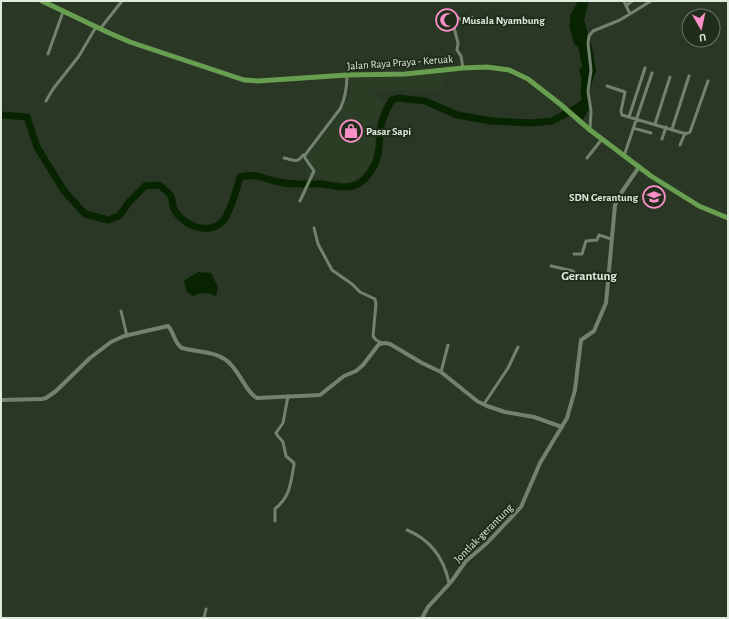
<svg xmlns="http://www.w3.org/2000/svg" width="729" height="619" font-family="'Alegreya Sans',sans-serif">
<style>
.built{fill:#2b3e25}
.water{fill:#072300}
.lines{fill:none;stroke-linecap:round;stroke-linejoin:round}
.river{stroke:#072300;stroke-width:7}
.minor{stroke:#72826c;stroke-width:3}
.tertiary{stroke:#72826c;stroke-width:4}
.primary{stroke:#679e50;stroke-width:5}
.labels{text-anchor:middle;stroke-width:4;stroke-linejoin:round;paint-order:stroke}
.poi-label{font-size:11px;font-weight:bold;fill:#dfe9dc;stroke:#1f2d1a;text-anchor:start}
.street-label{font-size:11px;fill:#dfe9dc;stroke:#1f2d1a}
.quarter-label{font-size:13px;font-weight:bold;fill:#dfe9dc;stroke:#1f2d1a}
</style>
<rect width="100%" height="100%" fill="#293724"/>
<path class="built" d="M448 72 439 90 371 91 384 102 375 126 376 150 368 168 359 177 351 182 331 181 312 178 305 171 307 156 335 121 349 97 351 79Z"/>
<path class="water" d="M581 1H589L584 20 593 52 596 71 587 97 590 107 583 120 571 111C583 103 585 92 585 78L573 25 574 16Z
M198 272 211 273 218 287 216 296C207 292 201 292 193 296L187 292 184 281Z"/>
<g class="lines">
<path class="river" d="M577 42 573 26 574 16 582 1
M583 70 585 78 584 95
M1 115 27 117 37 147 64 191 85 214 108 220 119 216 130 201 145 186 159 185C163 188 168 192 171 196 173 200 172 206 175 211 185 226 208 236 223 221 230 212 237 188 240 177 259 173 262 179 279 182 293 185 307 184 321 184 333 185 346 190 358 184 363 181 369 175 372 169 380 157 379 144 380 131 382 119 386 109 392 100L399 98 425 101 457 115 491 121 530 123 552 121 578 107 580 105"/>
<path class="minor" d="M624 1 630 14
M626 6 632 1
M100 29 122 1
M48 54 63 12
M463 68 461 56 457 50 458 43 451 16 454 15 465 22 472 17
M607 86 625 92 621 111 622 115 686 134 690 132 708 81
M46 101 53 89 79 56 96 27
M629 117 645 68
M655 124 670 77
M633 128 651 133
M672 129 689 76
M590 130 591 111 588 91 591 70 588 43 589 36 593 31 620 20 651 1
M662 139 666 127
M680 145 685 133
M624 156 652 73
M284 158C294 160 297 164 303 155H305
M587 158 602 139
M300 201 314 171 305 158V155L340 109C346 97 347 87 347 75
M314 228 318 244 332 270 352 284 360 292 375 299 376 304 373 336 376 340 382 343
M574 254H582L586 241 597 240 599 235 611 239
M551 266 573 271 577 277 580 278H609
M121 311 127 336
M441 372 448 345
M484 404 508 368 518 347
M275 521V509C291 495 290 485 294 465V463L286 456 283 442 277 435 276 433 283 423 288 396
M407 530C431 540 444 558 449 583
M204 618 206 609"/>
<path class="tertiary" d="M1 400 42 399 46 398 56 391 90 358 111 342 124 336 168 326C174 332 174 343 182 348 196 352 214 351 226 360 239 369 246 393 257 398L320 395 344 376 356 371 363 365 379 344 385 343 390 344 422 363 441 372 477 401 487 406 505 412 534 417 562 427
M422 618 428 607 451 582 466 561 486 544 521 507 540 463 567 418 575 390 581 340 594 331 606 303 615 205 619 196 639 167"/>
<path class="primary" d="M42 1 107 32 130 42 244 80 258 81 347 75 405 74 463 68 487 67 509 70 528 79 560 104 590 130 651 176 699 206 728 218"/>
</g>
<defs>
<g id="mosque-ring" transform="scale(1.15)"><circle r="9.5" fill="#1f2d1a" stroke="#fa8fc8" stroke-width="1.5"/><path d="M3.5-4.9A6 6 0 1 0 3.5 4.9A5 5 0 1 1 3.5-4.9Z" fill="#fa8fc8"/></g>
<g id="shop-ring" transform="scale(1.15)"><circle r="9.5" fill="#1f2d1a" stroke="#fa8fc8" stroke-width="1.5"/><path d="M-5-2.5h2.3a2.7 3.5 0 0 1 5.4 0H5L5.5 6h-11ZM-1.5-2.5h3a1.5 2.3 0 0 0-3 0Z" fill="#fa8fc8"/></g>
<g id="school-ring" transform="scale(1.15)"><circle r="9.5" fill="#1f2d1a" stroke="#fa8fc8" stroke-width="1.5"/><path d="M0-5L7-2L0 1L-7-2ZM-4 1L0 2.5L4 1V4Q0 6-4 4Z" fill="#fa8fc8"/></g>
</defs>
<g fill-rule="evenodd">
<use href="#mosque-ring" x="447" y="20"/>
<use href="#shop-ring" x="351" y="131"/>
<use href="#school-ring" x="654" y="197"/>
</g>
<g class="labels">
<g class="poi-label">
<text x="462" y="24">Musala Nyambung</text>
<text x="366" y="135">Pasar Sapi</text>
<text x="638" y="201" text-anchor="end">SDN Gerantung</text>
</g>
<g class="street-label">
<text transform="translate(400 62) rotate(-4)" y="4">Jalan Raya Praya - Keruak</text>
<text transform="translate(483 533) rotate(-45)" y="4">Jontlak-gerantung</text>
</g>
<g class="quarter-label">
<text x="589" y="280">Gerantung</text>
</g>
</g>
<rect width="729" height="619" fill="none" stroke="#dfe9dc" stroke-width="4"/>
<g transform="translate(701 28) rotate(171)"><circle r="19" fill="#1f2d1a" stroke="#6c7868"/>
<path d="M0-3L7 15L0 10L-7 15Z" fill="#fa8fc8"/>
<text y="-6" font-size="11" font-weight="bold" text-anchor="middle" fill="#dfe9dc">U</text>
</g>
</svg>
